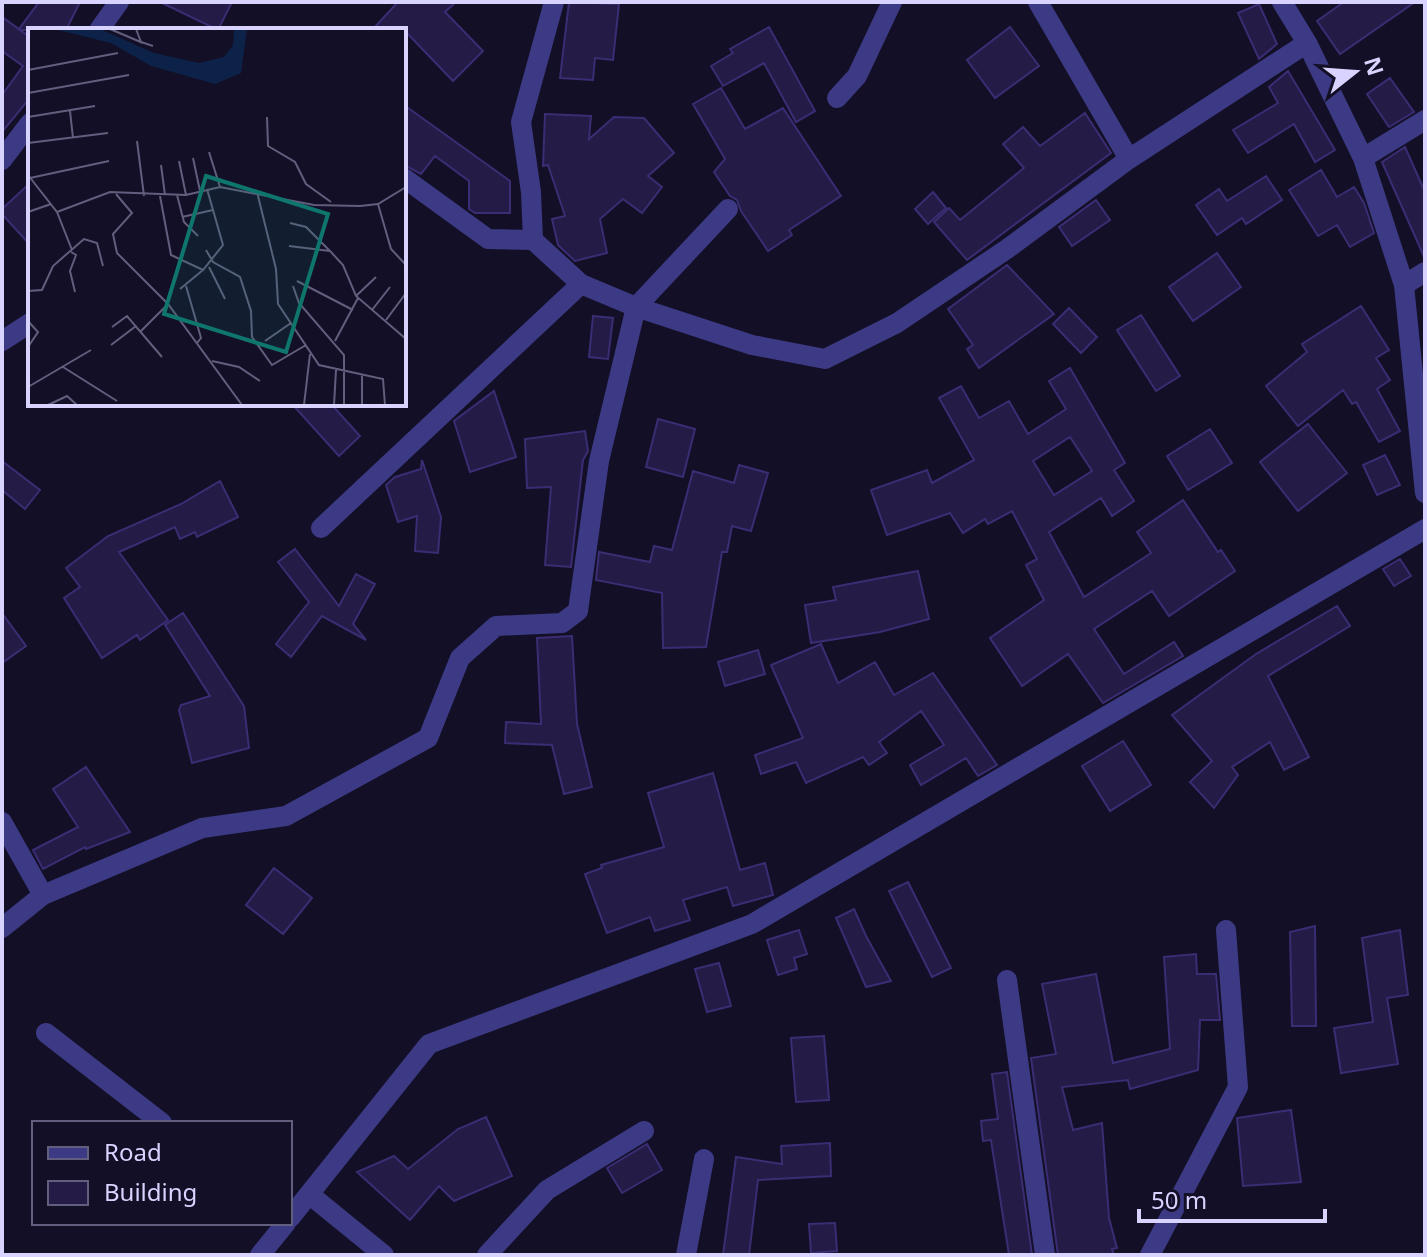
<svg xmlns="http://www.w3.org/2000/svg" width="1427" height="1257" font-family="'Noto Sans',sans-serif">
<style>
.building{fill:#241b47;stroke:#3b2d73;stroke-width:2;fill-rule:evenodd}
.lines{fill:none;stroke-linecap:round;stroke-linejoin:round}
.minor{stroke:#3d3a85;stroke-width:20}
.inset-road{fill:none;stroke:#625e7d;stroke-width:2}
.view{fill:#0f766e;fill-opacity:0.15;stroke:#0f766e;stroke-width:4}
.inset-edge{fill:none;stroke:#d9d4ff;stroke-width:4}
</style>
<rect width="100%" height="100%" fill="#130f26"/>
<path class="building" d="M39 2H80L66 30H20L30 37V98L2 132V95L23 66 2 51V17L19 29Z
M160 2H232L218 30Z
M398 2H456L445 12 483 51 453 81 404 30H372Z
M569 2 619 4 613 60 595 58 593 80 560 78Z
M1344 2H1415L1340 54 1317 21Z
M1259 4 1277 44 1259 59 1238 13Z
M769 27 815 111 796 122 764 63 723 86 711 66 733 53 730 49Z
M1010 27 1039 66 995 98 967 60Z
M1288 71 1335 150 1315 162 1294 124 1248 153 1233 130 1278 103 1269 87Z
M1390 78 1414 112 1389 127 1367 94Z
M721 88 745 129 783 108 841 196 789 230 792 235 768 251 741 211 737 200 730 196 714 172 725 159 693 104Z
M404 105 510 181V213H475L469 209V181L435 156 421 174 404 165Z
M1085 113 1111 153 967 260 934 222 949 208 960 220 1024 168 1003 144 1023 127 1040 146Z
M545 114 591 116 589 139 614 117 644 118 674 153 648 176 662 187 642 213 623 199 600 219 607 253 575 261 558 245 552 219 565 216 548 165 543 166Z
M1405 147 1425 192V259L1382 162Z
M1321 170 1337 197 1354 187 1364 203 1374 233 1350 247 1337 225 1318 236 1289 190Z
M1266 176 1282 200 1246 224 1242 218 1217 235 1196 205 1219 189 1227 201Z
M30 183V245L2 214V209Z
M933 192 946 208 928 224 915 209Z
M1096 200 1110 220 1072 246 1059 227Z
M1217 253 1241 287 1193 321 1169 287Z
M1007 265 1054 314 979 368 967 349 973 345 948 309Z
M1361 306 1389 350 1376 358 1390 380 1377 389 1400 431 1379 442 1356 402 1352 404 1343 390 1298 426 1266 386 1307 352 1302 344Z
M1069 308 1097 337 1081 353 1053 324Z
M1141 315 1180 376 1156 391 1117 330Z
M593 316 613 318 608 359 589 357Z
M1070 368 1125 463 1114 470 1134 501 1112 516 1101 498 1049 532 1084 597 1151 553 1137 532 1183 500 1218 552 1221 550 1235 571 1169 616 1152 591 1094 629 1124 674 1174 642 1183 656 1103 703 1068 654 1022 686 990 638 1044 600 1026 565 1037 559 1012 511 988 524 985 519 963 533 950 513 887 535 871 490 927 470 932 483 974 460 939 398 961 386 979 418 1009 401 1028 434 1066 409 1049 381ZM1070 437 1092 471 1054 495 1033 461Z
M494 391 516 457 470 472 454 421Z
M292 404H331L360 436 339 456Z
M658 419 695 429 683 477 646 467Z
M1308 424 1347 473 1298 511 1260 462Z
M1210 429 1232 463 1188 490 1167 456Z
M585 431 588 451 583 460 571 567 545 565 551 487 527 488 525 439Z
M1385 455 1400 485 1377 495 1363 465Z
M422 460 441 517 438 553 415 551 417 516 398 522 386 485 395 477 421 469Z
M2 461 40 490 25 509 2 490Z
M739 465 768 473 751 531 732 526 727 552H722L706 647 663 648 662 593 596 580 599 552 650 562 654 546 672 550 693 471 734 483Z
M220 481 238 517 197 537 195 532 180 539 175 527 119 552 168 620 140 640 137 635 102 658 64 598 80 587 66 568 108 536 181 504Z
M295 549 339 606 356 574 375 584 353 624 366 640 322 616 291 657 276 644 309 602 278 562Z
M1400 559 1411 576 1394 586 1383 569Z
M918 571 929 619 880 632 811 643 805 605 836 600 833 587Z
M1337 606 1350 626 1268 676 1309 757 1284 770 1270 742 1232 767 1238 775 1214 808 1190 782 1212 761 1172 715 1256 654Z
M2 613 26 646 2 663Z
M183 613 244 706 249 748 192 763 179 710 181 705 210 696 165 625Z
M572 636 577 724 592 787 564 794 552 745 505 743 506 722 541 724 537 638Z
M821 644 838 683 875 662 894 695 933 673 997 765 978 776 966 758 921 785 910 765 944 745 921 711 879 742 887 753 869 765 863 757 806 783 796 762 761 774 755 755 803 738 771 665Z
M758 650 765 674 725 686 718 662Z
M1123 741 1151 785 1110 811 1082 766Z
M86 767 130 832 86 849 85 847 43 869 33 850 78 827 53 789Z
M713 773 740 870 765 863 773 895 733 906 727 887 683 900 690 920 655 931 650 917 607 933 585 874 602 868 601 865 664 847 648 793Z
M274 868 312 898 283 934 246 905Z
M908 882 951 968 932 977 889 891Z
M854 909 866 936 891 981 866 987 836 918Z
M1315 926 1316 1026H1292L1290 932Z
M799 930 807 954 794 958 797 969 778 975 767 940Z
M1400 930 1408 995 1387 998 1398 1064 1341 1073 1334 1028 1373 1022 1362 938Z
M1196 954 1197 974H1216L1220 1020H1200L1198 1070 1130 1089 1128 1080 1062 1087 1073 1130 1102 1123 1109 1218 1117 1248 1112 1249 1114 1255H1058L1031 1058 1056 1054 1042 984 1096 974 1113 1063 1170 1049 1164 957Z
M719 963 731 1006 707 1012 695 969Z
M824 1036 829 1100 796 1102 791 1038Z
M1007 1072 1032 1255H1009L991 1140 983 1141 981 1121 998 1119 992 1074Z
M1291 1110 1301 1182 1243 1186 1237 1118Z
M486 1117 512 1176 454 1201 439 1186 410 1220 357 1172 394 1156 408 1169 458 1129Z
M830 1143 831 1176 758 1180 749 1255H723L736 1157 782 1164 781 1146Z
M647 1144 662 1170 622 1193 607 1168Z
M835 1223 837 1251 811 1253 809 1224Z"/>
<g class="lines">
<path class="minor" d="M554 2 521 122 531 192 533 240 581 284 636 307 752 345 825 359 897 323 1007 249 1129 159 1307 43
M1038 2 1129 159
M1282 2 1307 43 1363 158 1404 285 1425 493
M99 30 119 2
M837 98 857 76 892 2
M1363 158 1425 120
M2 160 30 123
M404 178 488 239 533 240
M1404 285 1425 272
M2 341 30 323
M321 528 581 284
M2 822 43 895
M2 928 43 895 202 828 286 816 428 738 460 658 496 626 562 623 578 611 599 461 636 307 728 209
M1007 980 1045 1255
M46 1033 162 1123
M309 1194 384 1255
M290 1218 429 1044 752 924 1425 529
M260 1255 286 1223
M487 1255 547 1190 644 1131
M686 1255 704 1159
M1150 1255 1238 1087 1226 930"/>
</g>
<g transform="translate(28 28)">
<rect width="378" height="378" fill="#130f26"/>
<path d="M26 1H72L126 25 171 35 196 29 205 17 206 1H219L213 45 187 56 123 38 83 15Z" fill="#0c2248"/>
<path class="inset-road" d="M82 1 115 15M108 1 113 14 125 18M0 42 90 25M0 65 101 47M42 83 45 110M0 89 67 78M239 89 240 118 267 134 278 156 303 174M109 113 116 168M0 115 80 105M181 124 192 159M165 130 172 163M151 133 158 167M133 137 137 167M0 147 29 184 82 164 158 167 192 159 286 177 332 178 350 176 378 159M2 150 81 133M229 164 248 241 250 276 291 337 355 351 357 377M88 166 104 185 85 206 89 225 140 276 214 377M149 167 156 194 170 208M132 168 143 227 175 242 195 217 179 161M350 176 363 221 378 237M0 184 23 176M29 184 44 222M154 189 185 182M262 195 278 199 302 223 315 237 328 268 378 311M261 218 302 223M178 222 185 234 212 249 223 283 224 309 244 337 278 317M43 224 48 227 42 243 47 264M181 239 197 271M269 253 325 282M158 258 173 310 169 315M265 258 271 275 316 327V377M152 261 175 242M0 263 14 262 25 238 56 211 69 215 75 238M328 268 348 249M344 282 362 259M358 292 378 265M0 293 10 304 0 319M84 299 99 288 134 329M112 304 140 276M237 313 263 295M307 313 330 270M83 317 108 298M184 333 211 339 232 353M35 339 89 373M334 347V376M0 359 63 322M20 377 39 368 49 377M276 377 282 326M306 377 308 342"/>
<path class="view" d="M178 148 300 186 258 324 136 286Z"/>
<rect width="378" height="378" class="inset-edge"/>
</g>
<rect width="1427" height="1257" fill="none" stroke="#d9d4ff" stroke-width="8"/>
<rect x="32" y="1121" width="260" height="104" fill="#130f26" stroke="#625e7d" stroke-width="2"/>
<rect x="48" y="1147" width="40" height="12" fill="#3d3a85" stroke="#625e7d" stroke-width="2"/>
<text x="104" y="1161" font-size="24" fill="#d9d4ff">Road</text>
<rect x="48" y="1181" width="40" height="24" fill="#241b47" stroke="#625e7d" stroke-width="2"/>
<text x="104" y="1201" font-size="24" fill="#d9d4ff">Building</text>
<g transform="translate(1355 72) rotate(73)" stroke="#130f26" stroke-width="6" paint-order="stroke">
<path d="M0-6L14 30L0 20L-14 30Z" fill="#d9d4ff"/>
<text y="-12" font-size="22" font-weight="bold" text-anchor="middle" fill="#d9d4ff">N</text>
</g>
<path d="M1139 1209v12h186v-12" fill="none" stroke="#d9d4ff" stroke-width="4"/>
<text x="1151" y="1209" font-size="24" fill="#d9d4ff" stroke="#130f26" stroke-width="6" paint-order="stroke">50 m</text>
</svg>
